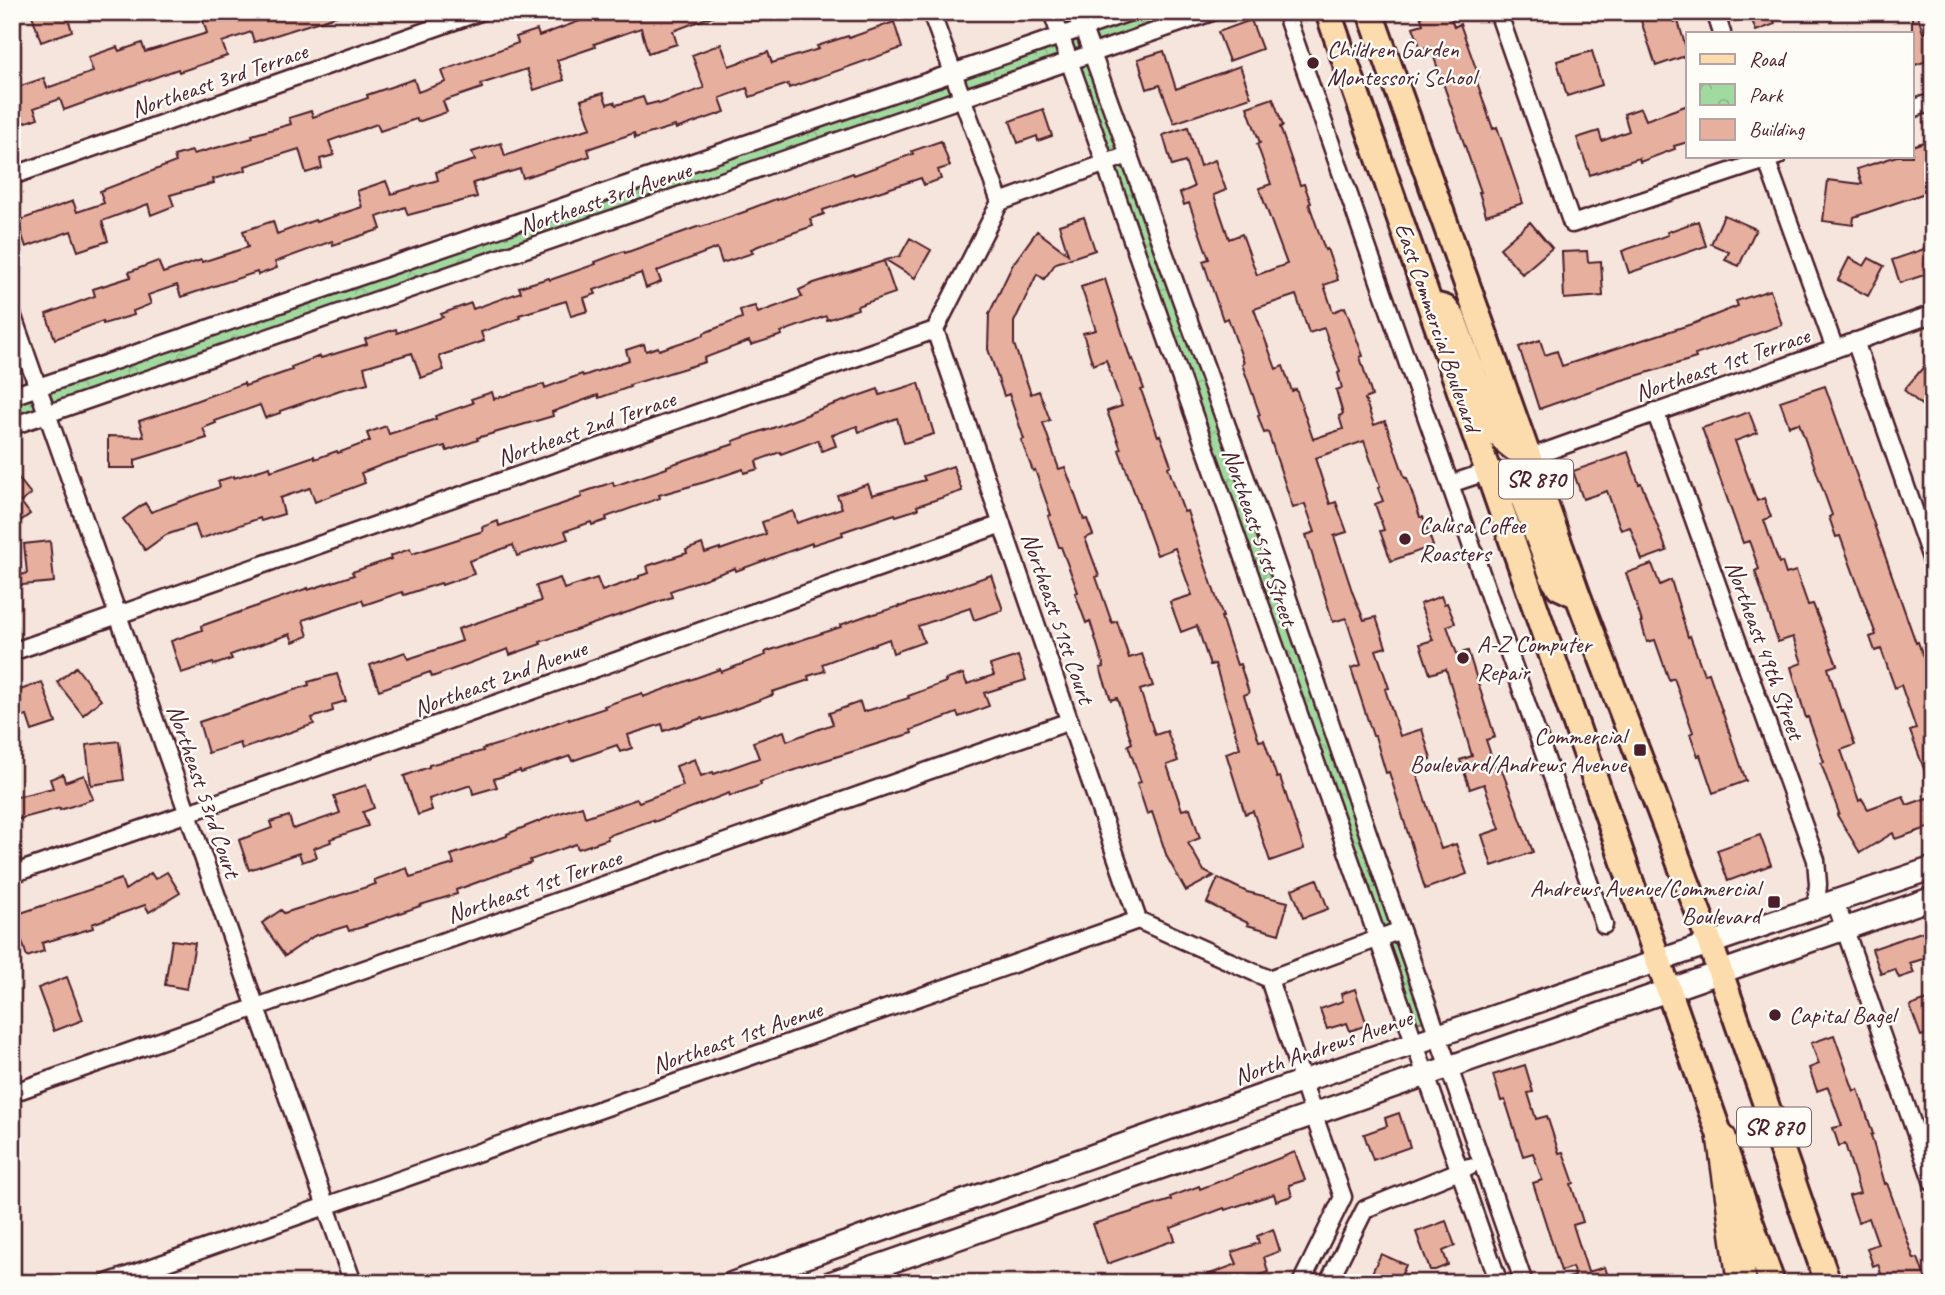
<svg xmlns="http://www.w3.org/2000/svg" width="1945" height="1295" font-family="Caveat,sans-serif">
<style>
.park{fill:url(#park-crowns);stroke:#767c65;stroke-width:2}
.building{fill:#e7af9e;stroke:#4a1f2b;stroke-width:2;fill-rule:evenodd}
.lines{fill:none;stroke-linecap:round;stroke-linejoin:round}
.street-casing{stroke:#4a1f2b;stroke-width:21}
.secondary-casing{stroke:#4a1f2b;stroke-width:26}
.primary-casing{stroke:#4a1f2b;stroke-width:30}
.highway-casing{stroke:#4a1f2b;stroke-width:33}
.street{stroke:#fdfcf7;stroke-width:16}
.secondary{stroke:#fdfcf7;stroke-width:21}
.primary{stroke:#fcdcac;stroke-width:24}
.highway{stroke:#fcdcac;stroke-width:28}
.poi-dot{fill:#4a1f2b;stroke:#fdfcf7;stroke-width:2.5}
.labels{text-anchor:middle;stroke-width:5;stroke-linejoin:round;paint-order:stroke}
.shield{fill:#fdfcf7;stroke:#806168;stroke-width:2}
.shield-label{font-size:23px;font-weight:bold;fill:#4a1f2b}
.poi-label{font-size:24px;fill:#4a1f2b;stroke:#fdfcf7;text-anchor:start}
.street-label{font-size:24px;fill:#4a1f2b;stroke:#fdfcf7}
</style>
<defs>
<pattern id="park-crowns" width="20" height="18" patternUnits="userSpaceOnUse" patternTransform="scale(1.75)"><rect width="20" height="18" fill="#a1da9f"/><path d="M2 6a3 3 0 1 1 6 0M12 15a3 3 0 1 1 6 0" fill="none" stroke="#8cbb89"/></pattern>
</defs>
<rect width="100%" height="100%" fill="#f6e5dc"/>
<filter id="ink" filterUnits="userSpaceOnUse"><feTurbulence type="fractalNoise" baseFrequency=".0143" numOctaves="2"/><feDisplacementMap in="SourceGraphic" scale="14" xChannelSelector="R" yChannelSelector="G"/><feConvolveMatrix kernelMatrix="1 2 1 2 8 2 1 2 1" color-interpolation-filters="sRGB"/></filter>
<g filter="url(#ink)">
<path class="park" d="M1056 12H1074L1082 33 1142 12H1194L1087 50 1426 1020 1414 1024 1070 55 12 419V403L1064 39Z"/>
<path class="building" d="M31 12H66L72 31 41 42Z
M216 12H234L235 16 246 12H339V15L254 42 251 32 222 42 227 56 179 72 178 69 64 110 60 99 34 108 38 118 12 127V89L44 78 47 88 93 72 88 57 117 47 119 51 142 43 145 52 207 33 202 17Z
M604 12H718V14L673 31 677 44 648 53 641 28 594 44 595 47 557 60 564 80 534 90 527 69 481 84 482 88 443 101 447 112 418 122 416 119 380 131 377 124 329 141 334 155 320 159 322 168 306 173 299 149 245 166 246 170 213 179 214 183 170 195 174 206 151 215 148 204 102 221 108 241 78 251 71 231 26 247 17 221 73 201 77 212 104 203 100 191 176 162 174 156 192 151 193 154 253 138 252 135 291 124 289 118 311 111 313 117 368 98 367 95 414 79 418 92 446 82 442 71 518 43 516 37 537 30 539 36Z
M1419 12H1449L1454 27 1460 24 1479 77 1476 79 1493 129 1497 127 1523 203 1486 215 1479 192H1481L1430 46 1421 49 1413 27 1423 24Z
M1638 12H1670L1674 22 1678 21 1688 55 1656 66Z
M1749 12H1771L1775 24 1756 31Z
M1912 12H1917L1923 33 1933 30V59L1912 66Z
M1251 20 1262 49 1229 61 1218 32Z
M894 22 902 48 789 88 788 84 750 97 747 88 720 98 725 112 676 129 675 126 635 138 634 133 588 149 590 156 523 178 520 169 473 183 477 197 408 215 405 207 377 217 381 229 333 245 332 241 275 262 277 268 258 275 257 272 181 297 177 285 148 295 151 304 133 311 134 315 103 324V321L55 339 46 314 95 296 93 289 131 277 129 272 158 261 163 273 201 260 202 262 248 247 243 231 273 221 277 234 315 220 316 222 362 207 357 191 386 181 391 194 438 180 436 172 475 160 472 152 501 143 505 156 547 141 591 128 581 100 603 93 607 104 614 102 616 105 643 97 646 105 658 102 659 104 704 88 692 55 721 44 729 66 768 52 772 63 819 49 817 46 848 36 849 38Z
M1164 51 1176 89 1240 66 1251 97 1174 123 1160 85 1147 89 1138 59Z
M1592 51 1602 85 1567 96 1557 61Z
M1273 98 1283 126 1280 127 1300 185 1304 184 1311 203 1309 204 1325 250 1327 249 1338 280 1324 285 1333 312 1345 307 1363 356 1360 357 1372 396 1365 399 1374 425 1385 421 1405 478H1407L1420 517H1423L1433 546 1391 561 1380 531 1384 530 1375 504 1383 501 1378 488 1380 487 1364 441 1315 458 1330 504 1336 502 1347 532 1334 536 1353 594 1364 620 1376 617 1386 647 1376 650 1389 688 1385 689 1400 736 1422 729 1431 759 1414 765 1441 849 1456 844 1467 874 1425 889 1389 772 1386 773 1375 736H1373L1351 668 1361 665 1346 618 1333 622 1306 535 1315 532 1305 504 1293 508 1268 432 1264 433 1258 416 1260 415 1242 364 1244 363 1228 318 1223 320 1203 261 1209 259 1189 203 1184 205 1180 193 1194 187 1185 162 1172 166 1163 135 1188 127 1200 166 1215 160 1226 190 1214 195 1229 239 1242 234 1257 275 1287 264 1259 188 1271 184 1257 144 1260 143 1247 107ZM1296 295 1309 333 1324 328 1340 372 1338 373 1342 388 1336 390 1343 414 1339 416 1343 429 1313 439 1296 389 1292 391 1283 366 1276 369 1254 309Z
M1688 105V142L1674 146 1675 149 1640 162 1639 158 1590 175 1577 138 1599 131 1602 141 1629 131 1624 114 1641 108 1646 120Z
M1043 109 1052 136 1038 141 1037 136 1018 143 1010 121Z
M1930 140 1933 149V180L1925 182 1928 192 1854 217 1853 225 1823 221 1828 180 1862 184 1857 169 1897 156H1912V146Z
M941 141 950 166 938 170 941 179 924 185 921 178 823 210 824 214 810 219 813 226 778 238 751 249 753 253 722 263 717 248 657 271 661 282 646 288 641 273 594 290 596 294 584 298 588 311 571 316 566 301 519 315 520 318 481 332 484 341 439 356 444 370 421 378 412 353 364 367 368 383 340 390 280 411V413L265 418 260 405 215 421 216 423 203 428 207 438 135 460V468H108V436L144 437 139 421 176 409V408L244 383 245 386 292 370 291 367 320 356 321 358 367 344 365 339 396 329 397 333 443 317 441 314 471 303 473 309 521 292 519 287 549 278 550 280 596 264 595 262 624 251 625 253 700 226 701 227 747 211V210L776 199 777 200 853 173 854 175 913 154 912 151Z
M1724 215 1756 229 1739 266 1725 260 1729 252 1711 244Z
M1084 217 1095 250 1056 263 1044 279 1037 274 1014 322V344L1031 394 1039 391 1050 420 1043 423 1059 469 1065 467 1084 520 1087 519 1093 535 1085 538 1099 576 1096 577 1112 623 1117 621 1129 658 1142 654 1153 686 1140 690 1155 735 1167 731 1178 761 1167 765 1182 810 1190 808 1200 838 1188 843 1204 871 1214 876 1186 891 1167 857 1152 812 1147 814 1137 783 1141 782 1128 745 1132 743 1117 698 1111 700 1100 668 1104 667 1090 621 1086 623 1075 593 1078 592 1061 547H1059L1048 516 1051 515 1035 470 1033 471 1021 440 1024 439 1009 394 1004 396 988 349 989 314 1013 264 1037 231 1068 254 1059 225Z
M1698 221 1706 246 1629 273 1622 251 1668 235 1667 232Z
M1530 222 1552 248 1522 274 1500 248Z
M910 238 931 250 915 278 886 260 900 256Z
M1933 246V272L1900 283 1892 260Z
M1587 251 1588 262 1601 261 1603 296 1564 299 1562 252Z
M1849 258 1864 266 1869 258 1884 266 1868 296 1838 280Z
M884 261 895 293 857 306 858 309 827 320 826 316 781 332 782 335 751 345 749 341 704 358 705 362 629 385 630 387 599 398 598 395 552 412 553 416 477 438 478 440 447 451 445 446 387 463 361 473 365 483 315 502 310 488 280 498 284 514 261 521 260 518 200 539 195 525 166 535 145 550 123 519 145 503 151 512 220 487 218 481 234 476V478L270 467 271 471 314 456 315 459 337 451 338 453 370 441 367 433 386 426 389 434 436 419 435 416 473 403 471 399 492 392 494 399 544 384 545 388 582 374 583 376 629 360 626 350 644 344 646 351 658 347 659 350 704 335V333L742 318 740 310 755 306 758 313 802 297 799 290 814 283Z
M1105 279 1131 360 1133 359 1144 389 1141 390 1158 436 1160 435 1171 465 1168 467 1184 512 1187 511 1197 541 1223 617H1221L1237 665 1240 664 1249 693 1244 695 1259 741 1264 740 1277 778 1280 777 1304 849 1270 861 1253 811 1245 814 1226 753 1240 748 1215 664 1210 665 1197 626 1181 632 1170 602 1192 595 1175 548 1157 555 1119 450 1121 449 1107 411 1122 406 1106 360 1093 365 1083 333 1096 330 1081 287Z
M1770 290 1782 325 1695 355 1696 358 1619 381 1539 409 1519 347 1540 340 1545 355 1557 351 1562 366 1695 323 1738 306 1736 301Z
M1933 356V415L1904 390Z
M919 383 934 434 904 443 897 418 859 432 857 426 832 435 836 446 822 451 818 440 781 454 780 452 756 461 758 469 744 473 743 469 705 482 659 495 660 498 606 517 607 520 592 525 591 522 565 531 568 539 517 556 513 545 469 561 474 574 442 585 441 583 404 595 402 592 364 605 362 600 303 620 308 636 293 642 290 634 230 655 232 659 214 665 213 663 181 673 171 641 202 630 201 626 308 588V590L354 575 352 572 391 559 390 556 410 549 412 554 483 531 482 527 498 521 499 526 582 497 581 493 613 482 614 486 667 468V466L734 444 733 441 765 430V431L809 414V413L878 389 880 395Z
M1825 386 1916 643 1918 642 1933 685V788H1931L1910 731 1916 729 1901 685 1895 688 1881 649 1875 651 1870 637 1876 635 1840 536 1836 537 1829 517 1832 515 1799 423 1789 426 1780 401Z
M1749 412 1757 433 1735 441 1757 501 1764 498 1771 517 1764 520 1779 563 1782 562 1786 574 1796 571 1808 605 1813 604 1837 665 1828 668 1841 711 1843 710 1855 745 1841 750 1859 801 1862 799 1868 809 1903 796 1907 805 1933 796V826L1895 839 1893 833 1860 853 1837 815 1839 813 1821 763 1824 762 1808 717 1806 718 1791 667 1802 663 1793 637 1778 642 1755 571 1759 569 1749 541 1743 543 1702 428Z
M1628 452 1639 484 1641 483 1667 551 1642 560 1630 527 1621 530 1607 491 1583 499 1573 471Z
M953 466 962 491 917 506 918 509 896 516 895 514 842 532 843 535 812 545V543L736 571 735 568 670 591 672 597 540 642 541 644 510 655 508 649 432 677 430 672 379 690 370 665 405 652 408 659 462 641 458 629 541 601 536 586 560 578 564 589 597 578 602 591 639 578V576L649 573 647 566 687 553 686 550 702 544 705 553 720 548V550L766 534 762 522 793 511 797 523 842 508 837 495 868 484 872 495 925 480 923 476Z
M12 470 31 494 21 502 30 514 19 522 12 512Z
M50 541 54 582 12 586V578L27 573 24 544Z
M1652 564 1660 585 1671 580 1688 637 1690 636 1704 674 1709 673 1746 781 1713 793 1700 755 1698 756 1690 734 1693 732 1674 678 1669 680 1655 640 1647 642 1641 622H1642L1626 573Z
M991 575 1003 610 974 620 970 608 918 626 924 642 893 653 889 639 822 664 825 671 808 676 809 680 772 692 773 695 716 716 703 720 702 718 664 731 662 724 628 735 632 748 620 752 617 745 572 761 570 756 521 773 520 771 494 779 497 787 473 794 471 785 429 799 432 810 418 815 404 776 429 767V765L483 751 482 749 509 741 569 718V720L605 708 604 706 642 693 643 697 720 669 721 672 766 655 765 652 841 627 840 625 871 614V615L899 606V607Z
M1441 596 1444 604 1447 603 1455 623 1447 626 1457 654 1468 651 1495 737 1486 740 1496 770 1501 768 1533 852 1492 866 1482 835 1500 829 1484 784 1470 789 1460 760 1472 756 1446 669 1430 674 1420 644 1433 640 1420 604Z
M1018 656 1026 680 984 693 989 706 959 717 957 713 911 730 912 733 813 764 760 782 761 785 730 796 729 793 654 822 653 820 607 836 608 839 578 849 576 844 530 860 531 863 456 890 457 894 420 905V906L365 925 366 926 349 931 347 926 314 936 285 956 262 923 281 910 284 913 376 884 374 880 407 868 410 877 454 864 451 855 507 836V834L557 814 582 806 585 817 637 799 639 802 683 786 676 766 695 759 701 776 713 772 714 774 759 758 753 742 784 731 787 741 833 724 829 713 860 702 863 712 909 698 908 696 946 682 945 680 963 674 967 684 994 675 990 665Z
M76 667 101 700 83 715 57 682Z
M337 674 346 701 332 705 333 711 312 718 314 724 242 749 240 743 208 753 199 722 309 685 308 682Z
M42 682 56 723 32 731 27 716 12 720V693Z
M119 741 124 780 91 785 86 745Z
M63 774 65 782 84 775 93 799 60 810V808L12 821V798L53 788 50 779Z
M366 785 374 808 363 812 368 826 330 839 331 842 314 848 317 857 302 862 299 853 249 870 239 840 272 828 270 822 289 816 293 829 340 813 334 796Z
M1760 835 1771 865 1728 881 1717 850Z
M167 872 180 893 149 912 145 905 92 924 93 928 42 943 44 951 27 957 22 941 12 944V916L121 879 125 890 151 873 155 879Z
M1218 878 1247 892 1288 902 1279 934 1247 925 1248 923 1207 903Z
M1317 879 1328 909 1303 918 1292 889Z
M1933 928V956L1910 963 1914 973 1899 978 1895 969 1881 974 1872 949Z
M172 940 195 943 187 989 165 985Z
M67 977 83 1020 54 1031 38 988Z
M1355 989 1367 1025 1350 1031 1347 1023 1327 1029 1320 1009 1343 1001 1341 994Z
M1933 998V1032L1921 1036 1910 1006Z
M1834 1035 1854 1091 1858 1089 1873 1134 1871 1135 1885 1184 1887 1183 1914 1259 1918 1258 1927 1283H1884L1878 1264 1873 1266 1867 1248 1878 1244 1869 1218 1858 1222 1849 1196 1860 1193 1845 1144 1839 1146 1833 1128 1842 1126 1828 1087 1817 1091 1809 1068 1819 1064 1811 1043Z
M1525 1065 1533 1092 1528 1093 1536 1119 1547 1116 1559 1153 1563 1152 1574 1183 1571 1184 1583 1222 1573 1225 1588 1272 1605 1267 1610 1283H1565V1279L1575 1276 1572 1267 1561 1271 1533 1183 1542 1180 1533 1153 1523 1156 1505 1100 1501 1101 1493 1075Z
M1399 1113 1410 1147 1373 1160 1364 1134 1387 1126 1385 1118Z
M1295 1152 1305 1180 1289 1185 1292 1196 1276 1201 1274 1194 1225 1210 1224 1208 1171 1228 1175 1240 1107 1264 1093 1224 1171 1200 1170 1197 1199 1186 1200 1189Z
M1446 1221 1455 1246 1443 1251 1448 1265 1435 1270H1430L1416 1232Z
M1273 1229 1280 1251 1264 1257 1268 1272 1241 1283H1191V1281L1237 1264 1232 1252 1259 1243 1257 1236Z
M1381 1254 1406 1265 1398 1283H1367Z"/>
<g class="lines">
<g class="street-casing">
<path id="street" d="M931 12 1000 202
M1052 12 1499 1283
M1077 12 1265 531 1401 930 1524 1283
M1285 12 1604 925
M1498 12 1572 224 1778 156
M1715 12 1722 33
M1912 109 1933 102
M1765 156 1835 349
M12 176 480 12
M12 314 353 1283
M935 330 1138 920
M1855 341 1933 564
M12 396 1130 12
M1655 411 1816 860 1818 884 1816 907
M12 426 1212 12
M1528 458 1933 314
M1450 484 1489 471
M12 652 935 330 1000 202 1128 155
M12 874 188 813 1002 524
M1835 901 1933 1183
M1269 979 1313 1113 1343 1197
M12 1093 1070 721
M107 1283 1138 920 1269 979 1401 930
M1301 1283 1343 1197
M1328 1283 1365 1209 1469 1167"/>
</g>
<g class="secondary-casing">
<path id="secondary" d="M733 1283 1303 1081 1933 868
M830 1283 1933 898"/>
</g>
<g class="primary-casing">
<path id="primary" d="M1328 12 1658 960 1772 1283
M1370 12 1578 596 1710 943 1828 1283
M1430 304 1445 308 1453 318 1492 425C1501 440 1513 448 1528 458
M1489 471 1507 481 1523 498 1554 580 1559 587 1574 594"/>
</g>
<g class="highway-casing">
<path id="highway" d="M1722 1139 1742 1283"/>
</g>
<use href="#street" class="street"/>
<use href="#secondary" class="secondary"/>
<use href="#primary" class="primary"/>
<use href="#highway" class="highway"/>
</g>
</g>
<g class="poi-dot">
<circle cx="1313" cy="63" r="7"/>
<circle cx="1405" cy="539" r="7"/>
<circle cx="1463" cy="658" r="7"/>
<rect x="1633" y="743" width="14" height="14" rx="3.5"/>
<rect x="1767" y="895" width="14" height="14" rx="3.5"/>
<circle cx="1775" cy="1015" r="7"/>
</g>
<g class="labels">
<g class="shield">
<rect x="1499" y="459.5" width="74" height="39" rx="5"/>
<rect x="1737" y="1107.5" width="74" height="39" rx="5"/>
</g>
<g class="shield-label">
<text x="1536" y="487">SR 870</text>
<text x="1774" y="1135">SR 870</text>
</g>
<g class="poi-label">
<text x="1327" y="57">Children Garden<tspan x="1327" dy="28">Montessori School</tspan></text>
<text x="1419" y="533">Calusa Coffee<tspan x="1419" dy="28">Roasters</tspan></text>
<text x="1477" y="652">A-Z Computer<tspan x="1477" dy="28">Repair</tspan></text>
<text x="1626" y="744" text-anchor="end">Commercial<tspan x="1626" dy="28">Boulevard/Andrews Avenue</tspan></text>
<text x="1760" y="896" text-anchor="end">Andrews Avenue/Commercial<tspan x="1760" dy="28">Boulevard</tspan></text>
<text x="1789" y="1023">Capital Bagel</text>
</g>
<g class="street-label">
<text transform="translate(219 80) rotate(-19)" y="8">Northeast 3rd Terrace</text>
<text transform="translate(605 198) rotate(-19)" y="8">Northeast 3rd Avenue</text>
<text transform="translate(1438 327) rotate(71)" y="8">East Commercial Boulevard</text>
<text transform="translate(1722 364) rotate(-19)" y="8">Northeast 1st Terrace</text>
<text transform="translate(586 428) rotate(-19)" y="8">Northeast 2nd Terrace</text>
<text transform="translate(1260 537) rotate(71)" y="8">Northeast 51st Street</text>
<text transform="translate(1058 618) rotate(71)" y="8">Northeast 51st Court</text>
<text transform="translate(1765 650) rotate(70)" y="8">Northeast 49th Street</text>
<text transform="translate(500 678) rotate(-20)" y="8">Northeast 2nd Avenue</text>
<text transform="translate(204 791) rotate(71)" y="8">Northeast 53rd Court</text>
<text transform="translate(534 886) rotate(-19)" y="8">Northeast 1st Terrace</text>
<text transform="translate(737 1037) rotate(-19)" y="8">Northeast 1st Avenue</text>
<text transform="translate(1323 1047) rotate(-19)" y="8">North Andrews Avenue</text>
</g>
</g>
<rect width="1945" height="1295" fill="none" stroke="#fdfcf7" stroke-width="42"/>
<rect x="21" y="21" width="1903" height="1253" fill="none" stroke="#4a1f2b" stroke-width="2.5" filter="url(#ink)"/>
<rect x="1686" y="32" width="228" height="126" fill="#fdfcf7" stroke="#b5a4a5" stroke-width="2"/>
<rect x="1700" y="54" width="35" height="10" fill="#fcdcac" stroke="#b5a4a5" stroke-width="2"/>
<text x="1749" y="66" font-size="21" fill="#4a1f2b">Road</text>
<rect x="1700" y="84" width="35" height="21" fill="url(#park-crowns)" stroke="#b5a4a5" stroke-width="2"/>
<text x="1749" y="102" font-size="21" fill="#4a1f2b">Park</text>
<rect x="1700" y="119" width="35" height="21" fill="#e7af9e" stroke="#b5a4a5" stroke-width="2"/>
<text x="1749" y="136" font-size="21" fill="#4a1f2b">Building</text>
</svg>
